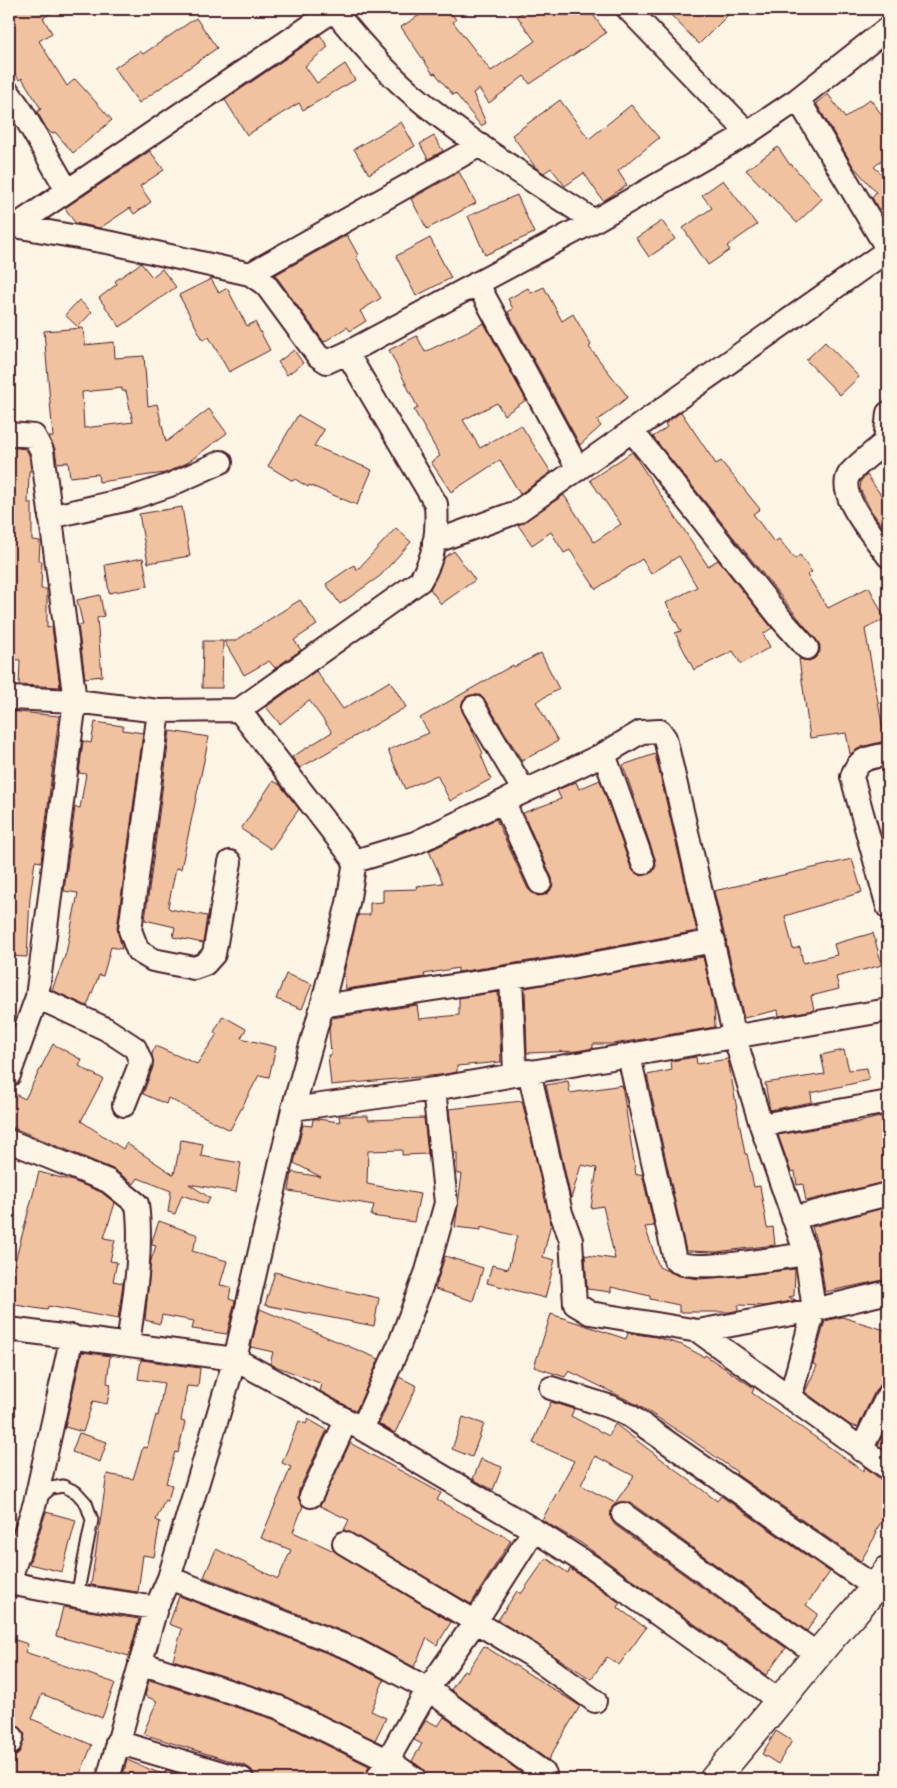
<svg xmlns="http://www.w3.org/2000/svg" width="897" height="1788" font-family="'Patrick Hand',sans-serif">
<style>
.building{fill:#f1c2a0;stroke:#4a1f2b;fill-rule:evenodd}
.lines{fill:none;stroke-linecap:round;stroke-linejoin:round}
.lane-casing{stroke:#4a1f2b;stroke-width:15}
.street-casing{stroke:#4a1f2b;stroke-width:26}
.secondary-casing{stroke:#4a1f2b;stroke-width:31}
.lane{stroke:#fcf5e5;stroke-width:11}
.street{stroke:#fcf5e5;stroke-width:22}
.secondary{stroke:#fcf5e5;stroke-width:28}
</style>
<rect width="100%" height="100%" fill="#fcf5e5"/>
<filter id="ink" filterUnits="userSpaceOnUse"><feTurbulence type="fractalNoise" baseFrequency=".02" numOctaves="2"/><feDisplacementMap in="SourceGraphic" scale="10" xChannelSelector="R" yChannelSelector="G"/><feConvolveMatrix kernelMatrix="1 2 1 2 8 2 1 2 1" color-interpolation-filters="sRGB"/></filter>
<g filter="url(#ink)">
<path class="building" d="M9 9H58L43 18 52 33 39 41 67 86 75 79 112 120 73 153 55 132 52 134 47 129 37 112 41 109 22 78 19 80 9 64V27L15 23 9 13Z
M429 9H449L456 20 453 22 491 71 535 41 517 16 528 9H589L606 33 530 84 524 76 489 103 479 89 473 93 486 123 481 126 455 93 453 95 435 73 433 74 401 27Z
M665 9H734L699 44Z
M196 18 217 48 139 103 114 68 140 51 143 54Z
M320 35 328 47 305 66 317 83 345 64 355 80 303 110 299 103 247 135 225 100Z
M828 94 845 118 870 99 888 123V154L874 167 888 179V217L877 207 872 197 876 192 853 166 816 103Z
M560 100 589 139 631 105 659 138 618 171 627 185 603 201 584 173 565 186 551 168 544 173 536 168 512 135Z
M401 122 415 146 369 174 354 149Z
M434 136 443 151 428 159 420 144Z
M778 147 790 165 791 164 822 199 797 223 746 170Z
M150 151 164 170 140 186 151 202 134 214 130 208 100 228 75 223 65 208Z
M459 172 476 203 427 229 411 199Z
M723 180 757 225 727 246 730 250 708 265 683 228 712 208 702 195Z
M517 195 534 233 485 255 468 216Z
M662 221 675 239 649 257 636 238Z
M347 235 358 255 356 257 381 298 360 311 366 321 350 331 347 327 324 342 275 275Z
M430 238 451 278 416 296 396 256Z
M141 263 152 277 162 269 176 287 120 327 99 298 117 284 115 281Z
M211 279 219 293 227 288 247 326 255 322 270 350 229 372 209 337 203 340 179 295Z
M544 287 562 321 573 314 591 345 589 347 628 397 597 421 601 426 580 445 508 312 513 309 508 299 528 288 531 293Z
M79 300 92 312 78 327 65 315Z
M484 323 526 400 504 415 497 403 463 420 480 448 521 425 551 472 520 494 500 460 451 492 431 462 440 456 414 410 418 408 389 350 417 336 425 352Z
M83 328 85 345 114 342 115 358 144 356 148 406 157 404 166 442 209 409 227 433 187 463 165 473 99 482 98 474 70 477 68 462 57 463 55 449 49 437H53L44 331ZM122 388V391H126L133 422 84 428 82 392Z
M825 342 859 377 840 395 806 360Z
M294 350 303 363 287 375 278 362Z
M681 412 716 464 721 461 760 509 753 514 774 542 779 539 795 559 800 555 812 572 807 575 828 608 869 587 885 619 865 629 885 741 861 747 850 754 846 733 810 738 799 659 809 661 815 658 820 652V645L653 437 667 427 665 424Z
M298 415 324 430 314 446 372 470 357 505 309 485 308 487 295 479 293 481 268 466Z
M9 447 26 449 29 455 31 471H29L28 503H32V540L40 541 39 561H42L41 589H47V628L52 627 60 687 19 685 20 660 10 659Z
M632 452 708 566 718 560 772 628 763 634 770 647 741 664 733 651 694 670 675 633 681 631 666 603 697 587 679 556 651 574 642 559 596 589 570 550 564 553 551 532 532 545 518 525 564 495 594 542 621 524 590 480Z
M867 475 883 498 888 495V534L870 509 860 489 861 480Z
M182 507 190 556 148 563 139 514Z
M396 528 411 542 380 576 340 604 326 584 354 565 357 570Z
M454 551 475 580 441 604 430 589 445 557Z
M143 558 148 586 109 593 105 565Z
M100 595 104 616 97 618 102 676 85 678 78 625H83L77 600Z
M300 600 317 625 294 640 301 650 275 668 269 661 244 675 224 641H235Z
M203 641H223L222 688H202Z
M541 653 559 689 536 702 558 741 522 761 485 700 480 695 468 696 463 700 461 708 483 753 481 755 491 779 450 801 437 775 405 789 388 750 429 733 420 718 513 665 514 667Z
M316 671 343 709 390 681 406 707 300 768 292 757 332 732 309 700 280 724 266 707Z
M9 711 59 716 41 862 35 861 30 897 27 957 9 956 11 874H9V811L13 764H9Z
M95 722 123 726V730L143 733 117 928 122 949 111 947 103 976 99 975 87 1006 52 990 66 953 78 893 64 891 75 807 80 808 86 774 79 773 83 741 91 743Z
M170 731 209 737 181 869 176 868 168 907 170 909 207 916 203 943 173 937 175 927 145 920Z
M655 754 697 931 568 955 458 972V968L424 974 425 977 346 989 344 972 358 915H370V903L383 902V890L417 889 416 886 443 883 429 851 496 819 528 889 538 896 545 895 550 891 553 885 552 878 523 813 561 799 557 790 576 782 579 789 600 780 631 868 641 876 653 872 656 866 655 859 623 765Z
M273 781 280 785 299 809 271 849 241 829Z
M852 859 862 892 785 916 793 949 800 947 803 963 837 955 834 944 873 933 882 965 836 977 839 989 811 996 814 1010 779 1016 778 1010 744 1018 714 891Z
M703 957 714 1005 715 1027 613 1044H593V1048L577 1051 527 1053 525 988Z
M286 974 312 984 302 1009 276 999Z
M498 992 501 1062 457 1066V1072L440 1075 331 1085 328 1055H331L329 1028 332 1018 417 1005 419 1019 459 1015V998Z
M223 1016 246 1029 241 1038 276 1047 269 1077 259 1075 230 1130 168 1098 166 1104 143 1094 153 1067 152 1054 155 1046 197 1064 217 1034 214 1032Z
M53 1044 82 1060 79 1066 103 1079 81 1121 123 1149 126 1143 174 1175 181 1140 203 1144 201 1156 241 1163 236 1192 189 1184 210 1198 207 1204 182 1195 175 1214 168 1212 171 1191 138 1178 134 1184 113 1169 9 1126V1091L25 1099Z
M844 1050 849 1070 867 1068 869 1080 811 1093 812 1102 770 1110 765 1083 825 1074 821 1055Z
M696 1057 697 1064 728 1059 745 1154H747L754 1187 760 1186 767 1228 773 1227 775 1245 716 1252 686 1251 647 1075 672 1070 671 1061Z
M568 1081 570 1093 622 1085 636 1175 642 1174 654 1226 645 1227 659 1267 679 1276 699 1279 739 1276 795 1269 794 1296 788 1297 796 1300 764 1306 738 1305V1310L730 1312H679V1305L650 1299V1296L611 1287V1292L587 1289 585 1255 615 1259 603 1206 591 1208 597 1168 581 1165 571 1199 546 1085Z
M522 1101 551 1223 543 1257 555 1260 545 1298 487 1283 492 1265 508 1269 517 1236 481 1227V1230L455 1227 462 1174H457V1153H454L449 1109Z
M888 1115V1181L806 1201 803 1184 797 1185 795 1171 791 1172 778 1135 854 1122 855 1123Z
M339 1116H368V1120L424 1118 428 1154 402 1155V1150L368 1151 367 1184 420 1194 414 1222 371 1216 374 1205 289 1191 292 1172 321 1177 294 1163 303 1125 312 1126 313 1119H317L340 1122Z
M39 1172 73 1181 101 1192 115 1203 104 1238 115 1240 110 1261 117 1262 113 1281 123 1283 118 1319 48 1306 47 1310 9 1304 13 1269Z
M888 1207V1279L825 1292 819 1252 812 1227Z
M159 1221 198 1235 192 1251 227 1261 220 1285 231 1287 229 1299 235 1301 227 1334 192 1329 194 1321 162 1315 160 1324 145 1320 151 1260 156 1246 152 1245V1241Z
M445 1256 483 1268 473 1301 435 1289Z
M275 1272 328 1287 379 1298 374 1326 265 1305Z
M260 1309 379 1359 356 1411 320 1391 322 1384 270 1364 273 1352 251 1347Z
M551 1314 626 1339 628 1333 656 1337 682 1345 704 1357 705 1355 754 1388 752 1393 832 1449 863 1471 865 1467 880 1479 888 1481V1511L875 1532 877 1533 861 1561 736 1474 737 1472 689 1438 638 1405 569 1371 565 1377 534 1367Z
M842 1317 888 1331V1382L881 1384 876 1389 858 1427 850 1425 805 1392 817 1366 813 1364 825 1321Z
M82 1352 110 1356 107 1383 111 1384 107 1404 93 1401 83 1432 65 1427Z
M141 1360 200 1368 198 1387 187 1386 181 1421 185 1422 178 1453 175 1452 166 1483 172 1485 168 1501 165 1500 156 1520 160 1522 154 1557 143 1555 138 1592 91 1585 107 1474 133 1479 143 1447 147 1448 156 1415 158 1416 164 1383 138 1379Z
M399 1377 417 1386 395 1433 379 1424Z
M551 1402 574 1409 571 1416 609 1436 615 1424 717 1501 721 1496 830 1572 806 1605 818 1614 807 1631 631 1503 618 1502 612 1507 611 1519 615 1525 786 1648 766 1675 581 1543 542 1520 574 1461 533 1443ZM595 1456 634 1476 615 1503 581 1485Z
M463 1417 484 1424 472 1457 452 1449Z
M308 1419 327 1430 299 1490 298 1498 303 1506 293 1532 334 1551 451 1622 437 1645 427 1638 414 1667 360 1638 204 1577 216 1549 278 1579 291 1550 261 1538 291 1467 282 1463 299 1421 306 1424Z
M888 1424V1452L878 1445Z
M79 1433 107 1442 100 1462 72 1452Z
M350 1443 441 1493 437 1500 511 1540 471 1604 344 1530 349 1520 320 1506Z
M481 1459 502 1467 493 1490 473 1479Z
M46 1512 76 1520 62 1572 29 1564Z
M546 1558 568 1573 570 1569 585 1578 620 1603 617 1607 646 1628 619 1665 607 1657 591 1679 498 1620 517 1591 521 1594Z
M179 1596 350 1662 384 1680 371 1711 386 1718 375 1740 282 1695 173 1660 182 1629 169 1624Z
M63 1607 139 1619 129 1656 56 1636Z
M9 1638 28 1644 25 1652 115 1683 102 1718 42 1694 32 1719 92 1745 78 1779H9V1758L18 1755 25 1735 22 1729 17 1725 9 1724Z
M484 1646 580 1706 548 1760 451 1690 464 1670 467 1672Z
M149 1680 273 1719 369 1766 364 1779H255L252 1770 246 1766 143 1734 157 1701 145 1696Z
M444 1717 530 1779H428L423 1769 412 1761 422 1744 414 1740 426 1720 438 1726Z
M776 1731 792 1741 778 1764 762 1754Z
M127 1760 164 1775 166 1770 188 1777 187 1779H122Z"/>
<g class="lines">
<g class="lane-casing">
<path id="lane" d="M40 1498 51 1488 63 1486 76 1492 86 1503 92 1520 77 1596"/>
</g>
<g class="street-casing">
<path id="street" d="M333 9C356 38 382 68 410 92 467 141 532 180 594 221
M628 9 748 133
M9 93 21 110 67 190
M798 99 888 250
M9 225 112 243 250 274 266 285 318 356 327 362 347 353
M17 225 334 10
M250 274 480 145
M477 283 578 469
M888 413 885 442 888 443
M632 431 782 620 807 648
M9 434 34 436 42 451 75 701 37 997 9 1075
M885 442C874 452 860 462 850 473 834 494 876 538 888 556
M50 517 129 499 170 485 221 462
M434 542 517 512 888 250
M9 698 75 701 159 711 239 710 420 581C435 557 438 532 436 504L347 353 594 221 748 133 798 99 888 28
M474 707 524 791
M159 711 130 930 138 951 153 960 194 968 205 964 214 954 230 862
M604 754 643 863
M888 754C870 758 858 757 852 777L888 907
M504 803 540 883
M355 861 415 843 604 754 641 732 660 731 665 738 735 1038 761 1125 806 1254 814 1310 790 1398
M511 977 515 1073
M37 997 106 1029 135 1048 141 1062 124 1105
M322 1006 570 968 714 941
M629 1056 675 1260C690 1274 783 1257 806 1254
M529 1071 561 1213 571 1240 575 1304 590 1313 698 1331 814 1310 888 1292
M293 1109 434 1089 888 1010
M761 1125 883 1103
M9 1141 108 1181 137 1204C143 1249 134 1300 128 1344
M793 1218 888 1194
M9 1329 235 1359 362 1429 534 1530 592 1567 781 1702
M698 1331 888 1468
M551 1388 611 1407 630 1416 876 1588
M362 1429 400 1343 427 1271 446 1203 434 1089
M861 1450 888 1395
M311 1496 346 1421
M623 1514 817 1654
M344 1543 531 1655 595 1701
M169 1578 355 1650 428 1689 545 1774
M9 1582 35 1503 72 1336
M9 1583 77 1596 156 1608
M140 1663 278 1707 389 1761 415 1779
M117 1742 242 1779
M9 1745 12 1737
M108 1779 156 1608 169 1578 235 1359 293 1109 322 1006 348 903 355 861 239 710
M377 1779 428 1689 476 1621 534 1530"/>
</g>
<g class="secondary-casing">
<path id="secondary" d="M714 1779C749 1738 783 1697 817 1655 840 1626 867 1601 888 1570"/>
</g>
<use href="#lane" class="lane"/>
<use href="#street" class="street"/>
<use href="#secondary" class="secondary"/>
</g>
</g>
<rect width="897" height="1788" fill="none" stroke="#fcf5e5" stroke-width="30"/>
<rect x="15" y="15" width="867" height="1758" fill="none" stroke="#4a1f2b" stroke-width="2" filter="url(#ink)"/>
</svg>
